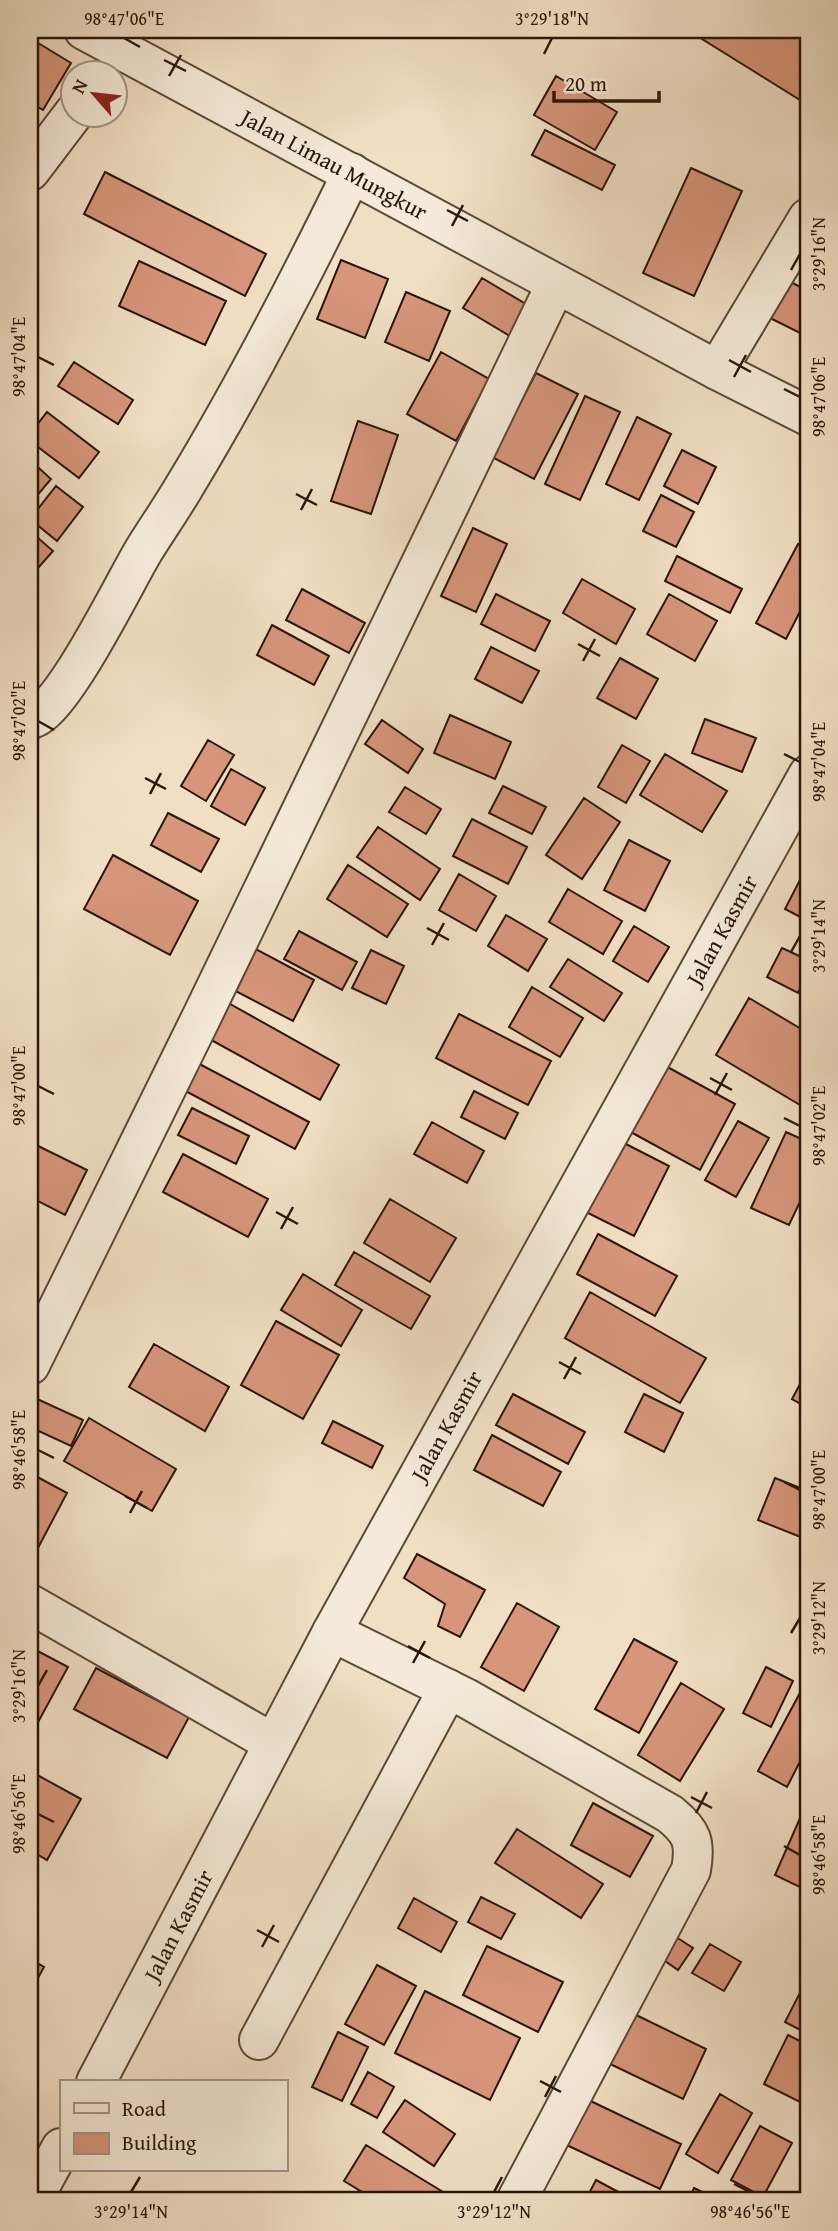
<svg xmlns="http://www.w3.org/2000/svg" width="838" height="2231" font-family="'Gentium Book Plus',serif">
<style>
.building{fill:#d7957b;stroke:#2a150b;stroke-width:2}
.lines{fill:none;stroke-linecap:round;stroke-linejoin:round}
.minor-casing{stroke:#5c4839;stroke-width:42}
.minor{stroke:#f5ead9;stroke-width:38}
.ticks{fill:none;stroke:#2a150b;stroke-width:2.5}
.labels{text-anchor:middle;stroke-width:7;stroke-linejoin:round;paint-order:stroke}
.street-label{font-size:23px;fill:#2a150b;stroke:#f5ead9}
.neatline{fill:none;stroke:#2a150b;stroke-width:2.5}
.ticks-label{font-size:18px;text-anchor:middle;fill:#2a150b}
</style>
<rect width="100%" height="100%" fill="#f0dfc4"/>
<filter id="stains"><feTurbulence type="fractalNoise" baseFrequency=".00286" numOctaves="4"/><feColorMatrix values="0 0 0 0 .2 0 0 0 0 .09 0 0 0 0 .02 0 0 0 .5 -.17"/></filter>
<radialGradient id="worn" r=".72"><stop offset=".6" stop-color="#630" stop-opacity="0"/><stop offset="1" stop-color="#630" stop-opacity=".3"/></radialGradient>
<path class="building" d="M708 30H808V105L702 39Z
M30 38 71 63 43 110 30 103Z
M556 76 617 112 595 150 534 115Z
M545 130 615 165 602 190 532 155Z
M691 168 742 191 694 296 643 273Z
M105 172 266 254 245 296 84 214Z
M808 232V279L787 266Z
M341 260 388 279 365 338 317 319Z
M139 261 226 301 205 345 119 306Z
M482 278 531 307 513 338 463 308Z
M789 281 808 291V337L770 318Z
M406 292 450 311 429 361 385 342Z
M441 352 489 379 456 441 407 414Z
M74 362 133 400 118 424 58 386Z
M536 373 578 394 534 479 492 457Z
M585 396 620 412 580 500 545 484Z
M47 412 99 452 79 478 30 441V434Z
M637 417 671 434 639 500 606 484Z
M358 421 398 435 371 514 331 501Z
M682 450 716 467 698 504 664 486Z
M30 460 51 479 30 504Z
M56 486 83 507 57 541 30 519Z
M661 495 694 512 676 547 643 531Z
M473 528 507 544 476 612 441 596Z
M30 531 53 551 30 577Z
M798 544 808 549V596L786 639 756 623Z
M677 556 742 589 730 613 665 581Z
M582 579 635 609 616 644 563 613Z
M302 589 365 623 349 653 286 620Z
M496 594 550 621 535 651 481 624Z
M669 594 717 621 695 661 647 634Z
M272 625 329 656 314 685 257 655Z
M491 647 539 671 522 703 475 679Z
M620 658 658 679 636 719 597 698Z
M450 715 511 742 495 779 434 753Z
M705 719 756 738 742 772 692 753Z
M382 720 423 749 408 773 365 744Z
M208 740 234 755 206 801 181 786Z
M622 745 650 761 626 803 598 787Z
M665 754 727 791 702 832 640 795Z
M231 769 265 788 245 825 211 806Z
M503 786 546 807 532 834 489 813Z
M405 787 441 809 426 834 389 812Z
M584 798 620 822 582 879 546 855Z
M168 813 219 839 201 872 151 845Z
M472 819 527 847 508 884 453 856Z
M378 827 440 869 420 900 357 857Z
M629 840 670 861 645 911 604 890Z
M113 855 198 901 170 955 84 909Z
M348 865 408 904 387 937 327 899Z
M459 874 496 896 476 931 439 910Z
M803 874 808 876V921L785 909Z
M568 889 622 921 603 954 549 922Z
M506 915 547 939 528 971 488 946Z
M634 926 669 947 648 982 613 961Z
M299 931 357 962 342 990 284 959Z
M248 945 314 980 293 1021 226 986Z
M782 948 808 960V972L798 993 767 977Z
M371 950 404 966 386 1004 352 988Z
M568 959 622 993 604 1021 550 987Z
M532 987 583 1018 560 1057 509 1027Z
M749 998 808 1033V1092L800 1105 716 1055Z
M223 1000 339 1065 320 1100 204 1036Z
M459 1014 551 1061 528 1105 436 1058Z
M190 1059 309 1122 295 1149 176 1086Z
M662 1064 735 1104 700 1170 627 1130Z
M474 1091 518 1113 505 1139 461 1117Z
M192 1108 249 1136 236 1164 178 1135Z
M738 1121 769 1138 736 1197 705 1180Z
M432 1122 484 1151 467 1183 414 1154Z
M786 1132 808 1142V1185L789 1225 751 1208Z
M620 1141 669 1166 634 1236 584 1211Z
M30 1142 87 1170 65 1215 30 1197Z
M183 1154 268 1199 248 1237 163 1192Z
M390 1199 456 1238 430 1282 364 1243Z
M598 1234 677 1276 655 1316 577 1274Z
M354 1252 430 1296 411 1329 335 1285Z
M303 1274 362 1310 341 1346 281 1310Z
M590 1292 706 1358 680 1403 565 1338Z
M276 1321 339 1355 303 1419 241 1385Z
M154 1344 229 1387 205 1431 129 1387Z
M808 1369V1408L792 1399Z
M513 1394 585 1432 568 1464 496 1425Z
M644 1394 683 1413 664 1452 625 1432Z
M35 1398 83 1420 71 1446 30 1427V1408Z
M89 1418 176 1469 152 1511 64 1461Z
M333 1421 383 1446 372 1468 322 1443Z
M492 1435 561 1472 543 1506 474 1470Z
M30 1473 67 1493 30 1563Z
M775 1478 808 1491V1540L758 1520Z
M417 1554 485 1590 460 1637 438 1626 445 1604 404 1578Z
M517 1603 559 1627 524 1691 481 1667Z
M634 1639 677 1662 639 1733 595 1709Z
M30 1647 68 1667 30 1737Z
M766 1667 793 1681 771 1727 743 1713Z
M96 1668 189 1717 167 1758 74 1709Z
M681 1683 724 1709 680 1781 638 1755Z
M801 1691 808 1695V1746L787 1787 758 1771Z
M30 1771 81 1799 47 1860 30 1850Z
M808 1800V1891L775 1875Z
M593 1803 653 1836 630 1877 571 1845Z
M517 1829 603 1884 581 1918 495 1863Z
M481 1897 515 1914 501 1939 468 1922Z
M414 1898 457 1922 441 1952 398 1928Z
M670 1933 693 1948 678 1970 655 1954Z
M710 1944 741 1962 724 1991 692 1973Z
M487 1946 563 1982 538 2032 463 1995Z
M30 1959 44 1967 30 1993Z
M377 1965 416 1986 384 2045 345 2024Z
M805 1983 808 1985V2034L785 2022Z
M425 1991 520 2038 490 2100 395 2053Z
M632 2013 706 2049 683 2099 608 2063Z
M338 2032 368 2047 342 2101 312 2087Z
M788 2035 808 2045V2106L764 2084Z
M368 2072 394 2087 377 2118 351 2104Z
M720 2094 752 2113 718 2173 686 2154Z
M580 2096 681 2144 660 2189 558 2141Z
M405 2100 455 2134 434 2166 383 2132Z
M760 2126 792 2143 763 2197 731 2180Z
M366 2145 448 2195 444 2201H377L344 2181Z
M596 2180 635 2201H585Z
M694 2188 721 2201H688Z"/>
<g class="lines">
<g class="minor-casing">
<g id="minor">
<path id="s1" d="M84 30 717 370 808 416"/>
<path d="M30 171 74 113"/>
<path d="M717 370 808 218"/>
<path d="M30 719C60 717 126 579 144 550 157 529 171 509 184 487 245 386 300 280 352 173"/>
<path d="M30 1365 203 1014 556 284"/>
<path d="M30 1604 273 1743"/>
<path d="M332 1632 466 1698 670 1814C692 1832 696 1842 691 1870L516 2201"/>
<path d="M259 2040 448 1689"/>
<path id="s2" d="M96 2082 332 1632 808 775"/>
<path d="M32 2201 61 2148"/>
</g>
</g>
<use href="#minor" class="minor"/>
</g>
<path class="ticks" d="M124 38 140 47M544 54 552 38M164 60 186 71M169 76 181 55M447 210 468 221M452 226 463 205M791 270 800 254M38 357 54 365M729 360 751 372M734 377 746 355M784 389 800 397M296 494 317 505M301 510 312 489M578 644 600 656M583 661 595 639M38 721 54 730M784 754 800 762M145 778 166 789M150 794 161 773M427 928 449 940M432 945 444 923M791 952 800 936M710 1078 732 1090M38 1086 54 1094M715 1095 727 1073M784 1118 800 1126M276 1212 298 1224M281 1229 293 1207M559 1362 581 1374M564 1379 576 1357M38 1450 54 1458M784 1482 800 1490M125 1496 147 1508M130 1513 142 1491M791 1633 800 1618M408 1646 430 1658M413 1663 425 1641M38 1686 47 1670M691 1797 712 1808M696 1813 707 1792M38 1814 54 1822M784 1846 800 1855M257 1930 279 1942M262 1947 274 1925M540 2081 561 2092M545 2097 556 2076M734 2184 750 2192M131 2192 140 2177M494 2192 502 2177"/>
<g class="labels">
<g class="street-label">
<text dy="8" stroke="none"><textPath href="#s1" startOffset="284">Jalan Limau Mungkur</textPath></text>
<text dy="8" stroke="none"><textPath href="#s2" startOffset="1311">Jalan Kasmir</textPath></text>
<text dy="8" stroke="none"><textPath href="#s2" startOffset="744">Jalan Kasmir</textPath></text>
<text dy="8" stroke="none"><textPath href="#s2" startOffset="177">Jalan Kasmir</textPath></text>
</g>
</g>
<rect width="838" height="2231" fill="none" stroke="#f0dfc4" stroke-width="77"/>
<rect x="60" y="2080" width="228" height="91" fill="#f5ead9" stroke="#a49587" stroke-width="2"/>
<rect x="74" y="2103" width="35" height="10" fill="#f5ead9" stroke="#a49587" stroke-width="2"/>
<text x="122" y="2116" font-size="21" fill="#2a150b">Road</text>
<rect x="74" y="2133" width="35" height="21" fill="#d7957b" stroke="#a49587" stroke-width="2"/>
<text x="122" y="2150" font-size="21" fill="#2a150b">Building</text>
<g transform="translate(94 94) rotate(298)"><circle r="33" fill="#f5ead9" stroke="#a49587" stroke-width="2"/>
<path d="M0-5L12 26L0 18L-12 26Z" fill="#8f2418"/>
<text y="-10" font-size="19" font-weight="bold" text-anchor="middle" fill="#2a150b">N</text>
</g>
<path d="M554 91v10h105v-10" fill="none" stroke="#2a150b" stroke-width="3.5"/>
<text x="565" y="91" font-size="21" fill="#2a150b" stroke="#f5ead9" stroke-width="5" paint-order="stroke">20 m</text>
<rect x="38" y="38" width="762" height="2154" class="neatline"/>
<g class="ticks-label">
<text x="124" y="25">98°47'06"E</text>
<text x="552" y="25">3°29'18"N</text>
<text transform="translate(819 254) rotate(-90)" y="6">3°29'16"N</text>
<text transform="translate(19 357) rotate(-90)" y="6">98°47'04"E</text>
<text transform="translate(819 397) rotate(-90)" y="6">98°47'06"E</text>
<text transform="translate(19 721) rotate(-90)" y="6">98°47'02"E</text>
<text transform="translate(819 762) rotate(-90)" y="6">98°47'04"E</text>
<text transform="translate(819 936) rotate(-90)" y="6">3°29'14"N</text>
<text transform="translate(19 1086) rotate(-90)" y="6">98°47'00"E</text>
<text transform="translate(819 1126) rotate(-90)" y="6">98°47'02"E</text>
<text transform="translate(19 1450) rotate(-90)" y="6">98°46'58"E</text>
<text transform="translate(819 1490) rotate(-90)" y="6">98°47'00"E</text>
<text transform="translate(819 1618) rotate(-90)" y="6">3°29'12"N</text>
<text transform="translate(19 1686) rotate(-90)" y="6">3°29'16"N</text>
<text transform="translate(19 1814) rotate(-90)" y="6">98°46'56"E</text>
<text transform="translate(819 1855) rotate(-90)" y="6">98°46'58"E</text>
<text x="131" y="2218">3°29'14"N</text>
<text x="494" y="2218">3°29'12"N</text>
<text x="750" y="2218">98°46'56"E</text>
</g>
<rect width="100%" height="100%" filter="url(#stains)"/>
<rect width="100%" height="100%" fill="url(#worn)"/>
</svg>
